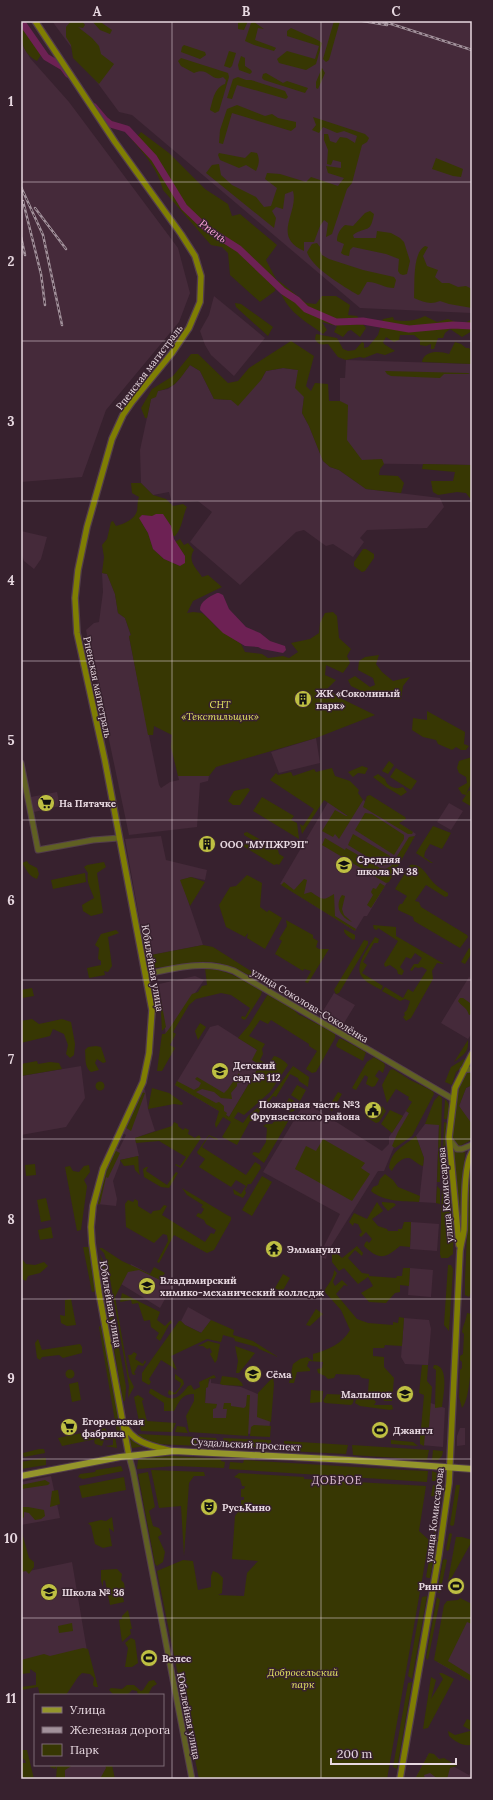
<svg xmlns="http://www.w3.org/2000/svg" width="493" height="1800" font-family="Lora,serif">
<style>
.built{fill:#452a3a}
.green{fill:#373703}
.water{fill:#6d2154}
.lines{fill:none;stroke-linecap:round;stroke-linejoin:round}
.river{stroke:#6d2154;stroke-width:7}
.tertiary-casing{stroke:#533e4a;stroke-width:7}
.secondary-casing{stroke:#533e4a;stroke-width:8}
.primary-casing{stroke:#533e4a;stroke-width:8}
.tertiary{stroke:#606023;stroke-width:5}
.secondary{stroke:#7f7e03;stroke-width:5.5}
.primary{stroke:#94952b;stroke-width:6}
.rail-casing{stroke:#a2919b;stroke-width:2.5}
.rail{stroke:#37212e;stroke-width:1;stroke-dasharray:3;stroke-linecap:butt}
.grid{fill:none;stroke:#e7d8e0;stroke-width:1;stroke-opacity:0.55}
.labels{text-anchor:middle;stroke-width:3;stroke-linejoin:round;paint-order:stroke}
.street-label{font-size:10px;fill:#e7d8e0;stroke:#37212e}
.poi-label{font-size:10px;font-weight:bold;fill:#e7d8e0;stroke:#37212e;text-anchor:start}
.park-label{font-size:10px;font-style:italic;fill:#e6e763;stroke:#37212e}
.water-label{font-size:11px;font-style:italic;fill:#ffa7dc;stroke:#37212e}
.neighbourhood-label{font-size:11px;letter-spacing:1px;fill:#dec0d1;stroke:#37212e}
.neatline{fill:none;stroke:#e7d8e0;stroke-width:1.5}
.grid-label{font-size:13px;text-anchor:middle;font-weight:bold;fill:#e7d8e0}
</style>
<rect width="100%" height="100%" fill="#37212e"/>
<path class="built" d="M52 21H472V313L360 308 132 115 119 112Z
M21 42 30 58 69 102 178 248 190 293 179 322 106 410 82 477 21 482Z
M214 296 265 338 234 376 211 355 205 345 200 331 209 315Z
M346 360 472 364V465L338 463 335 402 340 401V378H345Z
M190 365 200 371 214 399 231 400 261 380 266 371 283 368 299 370 304 397 302 413 309 426 323 461 330 467 339 470 366 489 440 498 444 507 427 528 367 530 360 538 364 542 353 557 333 544 326 546 304 530 296 532 240 585 190 542 212 512 198 501 172 503 169 492 153 495 141 483 140 450 151 399 158 391 168 389 175 384Z
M21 531 47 537 41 559 34 569 24 561 21 553Z
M102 573 107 574 115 594 118 613 125 618 131 636 129 637 159 785 161 788 170 782 179 780 178 776H209L208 781 200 783 197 827 129 835 86 630 94 623 99 622 103 592Z
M316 738 320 763 279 773 271 752Z
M57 792 60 806 34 812 31 797Z
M363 800 416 834 367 916H364L355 931 280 884 328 802 351 818Z
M449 803 463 811 451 830 437 822Z
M161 836 166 860 207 870 205 880 191 877 181 880 203 945 146 956 125 839Z
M195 976 204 980 166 1036 159 984Z
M469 977 472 979V1033L468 1039 441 1023Z
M334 993 355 1005 341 1028 320 1016Z
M218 1025 257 1050 260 1065 229 1117 175 1085 210 1027Z
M81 1066 85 1098 66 1127 21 1135V1076Z
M472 1085V1124H470L459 1106 466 1088Z
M145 1089 148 1109 155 1131 135 1138 139 1156 120 1160V1163L113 1181 117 1199 116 1206 97 1204 103 1179 114 1150 116 1148 119 1149 126 1135 123 1133 141 1092Z
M305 1102 382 1151 389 1144V1137L406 1111 412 1115 399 1135 384 1171H378L328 1251 326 1259 319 1256 340 1214 263 1172Z
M425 1124H439L436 1203 419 1202 424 1158 416 1136Z
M411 1222 439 1224 437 1251 410 1249Z
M131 1264 172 1286 160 1308 121 1284Z
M410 1268 433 1270 431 1297 408 1295Z
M188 1307 211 1320 202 1333 185 1325 181 1321Z
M404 1318 429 1320 431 1329 428 1365 405 1364 401 1357Z
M211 1378V1383L241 1387 260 1395 273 1383 269 1435 219 1432 205 1403 206 1388Z
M425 1401 445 1408 443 1447 421 1445Z
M460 1428H465V1445L457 1446V1436Z
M51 1476 60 1518 21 1525V1482Z
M72 1562 87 1651 21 1664V1570L29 1571Z
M472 1608V1682L437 1662Z
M429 1753 469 1775 472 1770V1779H415Z
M56 1765H110L113 1779H59Z"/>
<path class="green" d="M71 21H82L85 25 83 28 78 27 92 38 99 46 101 54 114 64 99 84 73 58 71 45 66 37V27Z
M92 21H99L112 30 110 34 100 30Z
M238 21H248L244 30 238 29Z
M334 21H340L329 60 326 62 323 59Z
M254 22 264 29 258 28 255 40 274 47 276 48 274 51 254 45 245 41 251 23Z
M21 25 41 55 37 61C22 53 21 41 21 25Z
M291 28C299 32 316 38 322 43L316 64 306 70 279 63 277 59 287 51 315 59 319 46 287 36V31Z
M184 45 205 52 206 55 200 59 181 52 182 47Z
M229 51 236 53 232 66 230 68 224 66Z
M241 56 245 58V66L251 70 252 72 250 74 239 70 238 65Z
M181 58 228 73 229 77 219 111 215 113 210 110C213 100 214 88 225 84L226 80 223 77C211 83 209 66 194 73L181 66 178 61Z
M322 68 325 73 318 89 316 88V82Z
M266 73 283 83 287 81 308 88 305 93 264 80 262 78 263 74Z
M238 77 246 80H251L285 91 288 97 286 99 237 85 232 99 227 98 233 79Z
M237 105 265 116 272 114 278 118 296 122V127L291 131 232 113 223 144 219 143 220 130 227 109Z
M313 117 365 134 369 138 367 142 362 145 352 183 347 189 332 234 326 237 328 223 324 220 320 226 314 242H304V251C271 236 299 213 293 191L285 194 283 209 276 207 272 211 276 218 274 228 206 173 212 165 219 164 221 175 232 185 256 197 264 207 271 206 277 188 265 179 267 173 280 174 306 182 311 177 338 186 344 178 328 173 326 166 341 168V162L333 160 331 165 327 164 328 150 324 140V134H328L330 141 336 143 340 137 347 138 355 143 357 136 344 131 337 133 323 127 319 133 312 130 316 125Z
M141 132 169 153 205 189 228 204 232 216 240 214 277 245 266 260 276 279 275 291 260 302 230 275 228 253 222 247 211 245 163 190C158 170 146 156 133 141Z
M251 152 257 153C260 159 259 165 256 171L246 165 239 168 220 160 218 155 219 153 245 158Z
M436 158 463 169 461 177 453 176 432 169Z
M370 211 374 214C370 235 367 225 353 235L354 238H376L377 231 391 233 400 238 404 242 410 261 407 274 403 275 400 274 398 271 399 259 386 254 353 247 350 250 349 256 344 255 341 253 344 244 337 241C337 234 340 229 345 225L353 226 365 213Z
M317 243 320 247V251L322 255 329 259 363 270 394 277 396 280 394 288C384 288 376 281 367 282L360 294 358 295C343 286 312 268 307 252L312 244Z
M425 246 428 247 423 256 427 266 438 270 435 277 442 283H449L458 287 466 286 472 289V308L449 304 440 301C430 305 424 302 414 298 415 284 412 253 425 246Z
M278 280 306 303 316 304 322 296H336L350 305 348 315 357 316 366 328 360 337 351 330 348 331 343 337 334 332 337 326 322 322 327 330 323 334C301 318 282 309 278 280Z
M235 303 241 304 273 327 268 336 236 307Z
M425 316 437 322 448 319 458 323H465L472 319V331L462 337 450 329 445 333 443 338H438L434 349H431V344L426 346 420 345V340L414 335H400L399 340 394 342 386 337 383 342 384 344 395 351 385 355 377 353 364 358 360 357 346 360 338 357 328 344C322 345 318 345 315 339L316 334 337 338 343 349 348 351 355 350 362 342 364 343V348L368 347 378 335 383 319 393 317 394 320C405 322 415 321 425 316Z
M291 341 314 356 306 386 311 391 315 383 328 384 329 401H340L348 405 347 440 362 460 382 459 384 464 380 469 379 475 398 476 404 483 401 493 366 489 339 470 330 467 323 461 309 426 302 413 304 397 295 388 298 370 283 368 266 371 261 380 238 406 231 400 214 399 200 371 190 365C180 378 176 388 158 391L156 397 151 399 147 418H145L141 408 152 389 173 376 191 354H198L228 383 238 381 249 368Z
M455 342 461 344 466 348H469L472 353V364L422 362C424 350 440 351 449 354Z
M385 371 468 373 470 374H444L440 378 391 376 387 374Z
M423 464 472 465V501L466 493 457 492 438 495 433 492 431 481H453L455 472 422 469Z
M131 483H141L153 495 166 499 173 506 183 504 187 507C182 517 183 527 175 536H172L171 526 165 518 142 515V523L148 533 153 549 164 559 180 566 185 556 175 542 180 539 184 545 188 543 194 550C187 561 196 568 202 577L208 575 222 587 193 601 187 613 193 612 202 613 210 620 216 627 241 644 245 652 262 654 268 658 283 656 289 658 298 652 291 643 310 639 319 633 320 623 325 613 333 612 337 616 339 638 351 649 347 656 350 663 343 673 326 665 325 675 336 680 327 689 340 698 375 715 316 738 216 767 209 776H178L171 747 172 735 154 726 153 735H148L129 636 131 635 125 618 118 613 115 594 107 574 102 573 104 557 102 545 107 539 111 522 113 521 116 526C124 524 135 519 137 511 138 506 137 502 139 497L132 493Z
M363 549H366L374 554V558L365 571 362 572 354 566V562Z
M379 655 376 664 382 672 393 681 410 677 403 686 401 699 374 697 351 686 348 680 355 676 370 687 375 685 373 678 358 670 359 661 365 657Z
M427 711 465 732 464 744 469 746 466 750H461L456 747 452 750 438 744 436 740 423 737 412 730 413 718 427 720Z
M472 757 470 766 472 768V787L470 786 466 794 469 790 472 793V807L462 801 466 795 462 794 458 788 467 783 466 777 459 773 457 768 459 761Z
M389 761 394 765 388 774 382 771Z
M362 766 368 768 365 774 358 773 353 777 348 772Z
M332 768 335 776 350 781 359 790 358 793 363 800 339 839 335 834 333 837 322 831 335 810 346 816H348L324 800 302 834 300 824 303 826 314 809 270 780 276 773 278 775 291 772 293 776 314 769 316 772Z
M396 768 417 781 411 790 390 777Z
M378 774 385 779C387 787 396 790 403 787L407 792 401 796 386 787 373 777Z
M248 788 250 790 240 805H233L228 801 234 791Z
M370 795 405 817 406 819 399 823 413 832 412 834H408L363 807 367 796Z
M262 797 294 816 291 820 297 823 299 839 253 811Z
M365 813 372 814 404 835V839L394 855 355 830Z
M433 826 451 833 442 849 430 844 425 852 424 857 433 863H431L416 853Z
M247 832 278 850 279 854 284 857 279 865 277 864 274 865 243 846 246 843 250 844 251 849H255L256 842 244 835V833Z
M353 834 390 856V863L382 866 348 845Z
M415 836 389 882 386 883 322 845 325 838 345 850 346 848 380 868 385 869 391 866 409 837Z
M27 861 29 864 37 868 39 874 37 879C28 876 28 871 22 863Z
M104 862 106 867 97 873 103 913 91 916 83 911 82 905 94 898C91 889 86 882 88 873L84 867 87 865Z
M410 865C421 863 426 874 432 881 436 886 443 890 448 893V896L445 897 426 885 415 901 419 902 421 907 467 935 468 937 460 948 414 921 413 917 398 910V907L400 904H402L407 896 395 889Z
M85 873 86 882 53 889 51 880Z
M247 875 262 883 260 907 267 912 269 910 282 918 265 949 247 938 248 933 245 937 226 927 219 905 230 887 236 886Z
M191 877 205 882 190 906 180 880Z
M304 879 307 880 304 894 311 892C323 900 323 901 334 894L335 916 356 929 355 931 281 885 284 882 294 890Z
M380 883 385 886 371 908 367 905 373 895 371 892 373 888 376 889Z
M342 895 345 896 342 909 344 915 352 922C341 918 334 906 342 895Z
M286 920 313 935V938L318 941 316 947 319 949H329L308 983 305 982 311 971 304 969 303 971 275 954 282 941 279 939 287 926Z
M373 925 396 927V936L444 964 437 963 432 971 433 979 411 1018 406 1021 403 1017 405 1015 404 1013 407 1010 410 1001 405 999 400 1001 382 991 385 987 403 998 408 989 413 992 427 970 422 967 418 968 415 967 412 971 410 970 414 964H418L422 958 415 953 411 959 406 957 400 967 404 971 402 975 398 974 397 970 390 965 385 967 384 964 398 941 378 928 377 930 374 929Z
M344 929 355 935V939L353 940C349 937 343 934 344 929Z
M116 930 119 933 108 937 112 966 108 972 104 971 105 975 89 978 87 968 101 965V961L98 959 99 948 95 945 101 934Z
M375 937 379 939 378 943H374L363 962 367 965 362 973 383 986 381 990C375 986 366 983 362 977 353 966 369 947 375 937Z
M364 940 368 941V944L339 993 336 994 334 990Z
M203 945 213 947 254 973 250 976C207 953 200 964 155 968L151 966 146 956Z
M469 948 472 950V953L465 964 461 962Z
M205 968C228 970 242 979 262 991L261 995 246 1019 244 1020 241 1018 242 1016 245 1017 250 1008 231 995 221 993 196 999 189 1005 173 1032 176 1034 170 1045 175 1048 162 1071H157L162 1034H165L169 1029 192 994 198 992 202 986 207 985Z
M32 988 34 996 22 998 21 1001V990Z
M268 994 293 1009 299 1015 302 1016 335 1033V1038L316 1072 312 1073 306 1069 317 1051 309 1046V1044L271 1020 268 1024 260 1020 249 1036 265 1044 262 1049 263 1054 260 1060 268 1065 274 1056C279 1057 285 1061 288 1065L270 1092 244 1115 238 1112 234 1118 243 1123 248 1116 271 1096 293 1066 309 1077 308 1087 299 1081 298 1078 290 1074 276 1097 273 1096 265 1108 262 1107 254 1121H250L237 1145 222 1137 231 1122 223 1117 216 1128 215 1124 219 1111 175 1085 177 1081 194 1090 199 1087 201 1083 195 1079 197 1077 224 1093 228 1089 239 1073 242 1082 237 1083V1086L231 1093 232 1099 221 1098 214 1092 202 1089 196 1092 216 1103 219 1102 224 1106V1111L227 1113 226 1115 229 1117 260 1065 252 1060 257 1050 238 1038 249 1025Z
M160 995 166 1027 162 1031Z
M460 998H463L470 1003 472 1014 469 1015C466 1006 462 1007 458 1001Z
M32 1019 39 1024 62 1019 71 1022 75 1044 74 1055 70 1058 66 1054 68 1045 64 1034 53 1029 50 1036 21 1043V1021Z
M200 1023 206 1027 198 1040 195 1031Z
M339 1039H342L366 1052 363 1061 337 1047 336 1045Z
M468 1040C469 1052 464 1055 454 1062Z
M96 1046 101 1047 106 1062 103 1063 97 1059 95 1063 99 1070 91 1072C84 1067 86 1058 85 1050L88 1047Z
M374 1057 384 1063 385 1066 383 1073 379 1070 375 1076 379 1079 375 1086 372 1087 366 1084 368 1077 365 1075 356 1090 352 1088 367 1062Z
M464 1059 465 1060 462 1067 456 1072 452 1085 445 1082 451 1067Z
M37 1061 38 1064 50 1062 59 1063 62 1069 21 1076V1064Z
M393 1069 410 1080 433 1091 434 1094 412 1136 395 1148 392 1146 398 1132 409 1113 406 1111 412 1102 408 1099 409 1097 396 1089 387 1103 382 1085 390 1070Z
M466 1071 472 1074V1085L466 1088 459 1106 472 1124 471 1140 460 1146 456 1145 451 1139 460 1080Z
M95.5 1086a4.5 4.5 0 1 1 9 0a4.5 4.5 0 1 1-9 0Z
M297 1085 306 1090 300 1101 291 1095Z
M152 1088 169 1093 183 1103 182 1105 174 1104 148 1109Z
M141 1092 145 1093 131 1131 125 1127Z
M338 1092 342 1094 332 1111 328 1108Z
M439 1095 442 1098 440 1179V1182H437L439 1125 425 1124 434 1101Z
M289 1098 298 1103 294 1111 290 1112 283 1109Z
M445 1099C451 1105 449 1111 447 1119H444Z
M382 1106 386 1111 379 1122 376 1123 366 1117 368 1114 374 1118Z
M390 1110 403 1116 392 1133 381 1124Z
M287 1115 290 1118 264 1163 252 1154 254 1152 259 1153 266 1142 267 1128 263 1126 266 1124H272L276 1119Z
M174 1122 178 1124V1126L183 1130 185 1128 189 1130 188 1134 195 1138 199 1135 201 1138 181 1168 175 1165 176 1164 180 1166 186 1157 159 1141 136 1143 135 1138 172 1126Z
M444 1122 447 1123 446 1138 447 1172 452 1189 454 1221 453 1254 448 1258H441L440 1254Z
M209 1135 218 1139 217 1140 209 1136 202 1147 246 1175 255 1162 260 1165 261 1168 251 1184H248L245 1190 246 1193 243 1198 234 1194 233 1189 241 1194 246 1186 236 1180 231 1187 199 1167 205 1159 198 1154 197 1152Z
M416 1136 424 1158 423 1166C418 1165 413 1159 409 1158 402 1157 394 1165 392 1171L389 1168C391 1150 403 1147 416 1136Z
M323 1139 365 1163 361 1168 370 1174 352 1201 295 1169 306 1146 316 1151Z
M114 1150 120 1153 108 1178 106 1177 100 1204H97L103 1179Z
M453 1151H465L461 1228H460Z
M138 1156C139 1163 138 1168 140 1175L135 1170 134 1165 124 1166 120 1160Z
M472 1160V1291L469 1297 465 1295V1279L470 1168Z
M35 1164 36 1175 26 1176 25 1165Z
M89 1165 90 1172 84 1180 87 1186 81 1230 77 1231 65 1167 70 1166 73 1171 79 1172 84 1166Z
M146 1167H148L146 1171 167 1185 176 1172 178 1173 169 1188 161 1187 144 1177 143 1169Z
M385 1174 393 1180 398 1187 420 1196 419 1202C403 1201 384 1202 371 1191L373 1187 378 1185 380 1179Z
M262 1176 272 1182 252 1216 242 1210Z
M437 1186 440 1189V1204L436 1203Z
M182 1188 227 1215 231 1217V1220L214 1250 207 1253 174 1235 159 1263 157 1262 168 1241 167 1235 163 1234 154 1243 126 1227 125 1204 128 1200 133 1202 135 1199 138 1201V1206L151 1214 153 1211 160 1210 164 1205 167 1206 162 1215 205 1242 211 1233 214 1234 216 1230 206 1224 204 1220 196 1216 198 1213 201 1214 204 1209 201 1207 203 1205 187 1195Z
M46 1198 51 1220 41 1222 37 1200Z
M377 1202 383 1211 372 1219 378 1226 387 1229 388 1231H398V1229H402L404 1222H411L410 1247 400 1246C385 1259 379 1260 364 1246L365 1243 367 1241 369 1243 372 1239 366 1232 361 1237 359 1235 362 1232 358 1224 354 1223 353 1226 349 1222 354 1213 367 1219Z
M382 1202 394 1203 396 1205 388 1211 382 1204Z
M51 1227 53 1238 40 1240 38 1230Z
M357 1246 363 1253 362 1256 355 1250 348 1258 362 1273 369 1274V1276L396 1278 397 1276H402L403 1268H410L409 1286 400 1285V1292L395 1293 386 1303 369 1302 361 1293 373 1286 368 1277 358 1284 344 1268 339 1271 332 1262V1252L334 1251 342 1258Z
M83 1247H89L97 1291 92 1292Z
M99 1248H102L122 1261 150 1274 154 1267 165 1273 160 1280 139 1270 128 1272 115 1297 129 1377 134 1387 128 1398 129 1386 107 1262 104 1253Z
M100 1254 104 1263 126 1387 125 1401H123L102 1279 104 1278Z
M22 1259 26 1264 35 1265 44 1262 48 1266 40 1273 28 1276 26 1281 22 1279 21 1260Z
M448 1265H451L453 1269 449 1331 444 1325Z
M334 1270 337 1273 333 1282 335 1286 342 1280 348 1286 344 1285 336 1294 357 1319 368 1323 393 1325V1322L398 1323 399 1317 404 1318 402 1346 385 1345 384 1348H373V1356L384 1357V1367L394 1378 392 1401H384L383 1397 374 1396 368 1392 369 1379 362 1378 359 1375 336 1374 334 1378 328 1379 325 1376 318 1373 317 1369 322 1368 323 1362 309 1361 307 1366 310 1369V1371L297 1372 294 1383H289L293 1364 300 1359 307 1357 313 1361V1354C328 1350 342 1344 350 1330L341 1310 324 1291C328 1284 334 1278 334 1270Z
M283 1274 290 1278 282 1292 275 1288Z
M122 1293 160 1312 157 1320 165 1326 171 1320 172 1323 169 1325 160 1341 156 1338 159 1333 151 1327 150 1320 144 1321 138 1303 132 1304 131 1300 120 1302Z
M71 1299 76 1325 67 1326 61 1323 60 1315 65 1316V1300Z
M316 1309 323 1314 310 1326 306 1325Z
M467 1313 472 1314C472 1332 473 1396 462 1408L459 1397 460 1370 462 1368V1362L460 1360V1356L463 1354 464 1334 462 1332C463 1325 466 1321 467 1313Z
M211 1320 234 1330 233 1335 253 1341 278 1357 259 1349 257 1347 235 1341 234 1338 223 1335 221 1342 207 1339 171 1356 177 1370 161 1360 149 1379 151 1382 149 1385 142 1381V1373L179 1321H181L185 1325 201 1333Z
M102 1324 106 1340 121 1432 117 1433 99 1327Z
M38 1339 42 1350 80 1344 82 1347V1353L63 1358 59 1355 42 1357 40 1360 37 1358 35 1343Z
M208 1341 220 1344 217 1360 215 1363 210 1354 212 1352 210 1348 207 1349 203 1346H198Z
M235 1346 255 1353 239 1373H236L238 1361Z
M134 1352 137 1354 135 1359 143 1364 145 1360 146 1362 143 1366 138 1365 134 1373 136 1374 134 1375 132 1374 128 1355H131Z
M422 1365H428L427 1381 432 1387 429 1427 425 1433 424 1446 420 1444V1434L417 1430 421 1429 424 1395 419 1393Z
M434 1365C450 1365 443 1396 442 1407L435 1408 436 1370 433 1368Z
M65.5 1374a4.5 4.5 0 1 1 9 0a4.5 4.5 0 1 1-9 0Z
M175 1374 183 1380 184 1384 176 1394 169 1395 168 1393 169 1390 175 1393 180 1387 181 1383 175 1379Z
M214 1375 216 1378 209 1379 208 1387 206 1388 205 1403 217 1404 216 1408 213 1409V1418H226L227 1409H223L224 1403H231V1406L244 1408 246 1406 247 1395H250L248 1436 189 1432 186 1416 194 1401V1394C182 1393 179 1402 174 1411H164V1403L149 1393 150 1389H152C170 1400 175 1404 188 1386L191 1385 194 1390 200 1387 199 1382Z
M222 1376 237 1378 242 1383 243 1386 223 1385 220 1384Z
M273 1377 274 1384 271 1422 257 1417 258 1393Z
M78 1382 81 1400 72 1402 69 1384Z
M311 1390 323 1391 322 1402 310 1403Z
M364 1393 369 1394 376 1402 374 1405H392L393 1409 390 1410 360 1406 355 1403 357 1396Z
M327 1394 351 1395 354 1398 353 1403 351 1405 325 1403 323 1401Z
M138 1395 144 1399 142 1401 147 1421 176 1423 172 1432 141 1431 134 1397Z
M254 1425 271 1426 270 1437 250 1436 251 1427Z
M177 1426 185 1427 188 1433 175 1432Z
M105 1428 108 1433 103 1438 115 1436 117 1448 105 1446 113 1445V1439L104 1440 102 1446 95 1444 94 1441 96 1439 62 1446 58 1438Z
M138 1434 216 1438 217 1440V1444H204L199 1446 158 1444 154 1442H146L136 1436Z
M127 1435H130L139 1443 147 1446 132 1448 130 1447Z
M223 1438 271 1440V1449L252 1447 251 1448 232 1447 235 1442 225 1444Z
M391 1440 413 1442 418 1446 391 1444Z
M284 1441 348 1445 346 1454 288 1451 284 1446Z
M352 1445 429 1450 427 1460 353 1455Z
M39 1449H44L45 1453 24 1457 23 1453Z
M433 1450 443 1451 442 1456 438 1460H432Z
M172 1456 221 1459V1461L225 1462 224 1468 175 1466 137 1469 138 1460 142 1458Z
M44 1458H46V1465L21 1469V1462Z
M244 1460 404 1470 428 1471 427 1482 229 1469 230 1462 243 1463Z
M121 1466 123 1471 83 1479 78 1477 80 1474 95 1472 96 1470Z
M151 1470 204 1472 205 1476H194L189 1483 184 1556 181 1506 159 1508Z
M432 1471 437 1473 442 1481H432Z
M148 1472 155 1507 149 1511 153 1526 159 1528 162 1534 158 1537 165 1552 163 1562 157 1566 155 1564 138 1474Z
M239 1473 304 1477V1479L426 1486 419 1531 429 1540 387 1779H199L157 1571 183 1560 193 1561 198 1590 211 1587V1576L213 1571 218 1573 223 1578 222 1593 218 1595 244 1596 247 1573 258 1561 232 1559 235 1516 241 1508V1500H244V1497H241V1489H244L245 1486H242L240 1479 234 1477Z
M124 1477 126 1490 82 1498 79 1486Z
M45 1480 50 1483 48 1485 21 1489V1485Z
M433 1485 437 1486 436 1497 431 1496Z
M456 1485H460L454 1525 452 1526 450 1525Z
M58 1490 60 1504 50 1507 52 1491Z
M21 1507H28L44 1510 45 1516 41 1519 35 1520 29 1513 24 1512V1517L21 1520Z
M112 1517 114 1532 109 1528 112 1546 103 1548 95 1544 91 1526 88 1523 101 1520 106 1521Z
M435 1527 437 1541 430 1578H428L426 1577Z
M21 1529 29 1558 34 1562V1567L29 1574 26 1571 21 1572Z
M450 1533 452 1534 449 1550 447 1551 446 1549 449 1534Z
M456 1537H462L472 1540V1541L452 1577 448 1581Z
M445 1559 447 1560 440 1593 437 1592 438 1589 443 1560Z
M117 1569 122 1574 121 1580 124 1583 125 1591 122 1594 124 1602 110 1605 105 1580 103 1581V1587L101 1581V1570Z
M427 1596 412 1679 408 1676 422 1597Z
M437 1597 440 1600 428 1660 426 1658Z
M460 1598 472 1604V1624L467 1622 448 1661 472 1676V1682L434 1660 444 1605 447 1601 458 1600Z
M128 1610 132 1629H130L131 1634 122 1642 119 1620 122 1619V1616Z
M72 1623 73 1631 59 1633 58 1626Z
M131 1638 135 1640 138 1663 132 1667H125L128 1648 125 1643Z
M83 1648 88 1649 98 1687H95L93 1685 94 1678 90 1674 82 1673 78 1677 66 1695H40L38 1687 21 1690V1687L36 1685V1673L30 1669V1673L21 1674V1660L44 1654 50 1656Z
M439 1673H442L454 1679 428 1728 423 1729 431 1677 436 1680 431 1699 443 1679Z
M154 1680 157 1684 152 1687 148 1695H138L137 1691 132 1690 127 1695H114L109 1690 111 1688 122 1689 127 1685H134L141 1691 143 1690 149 1681Z
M412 1682 397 1769 393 1767 408 1683Z
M467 1719 472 1721V1731L463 1726Z
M448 1731 455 1735 470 1731 472 1733V1747L471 1745C462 1746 456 1742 449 1736Z
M21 1750H27L34 1779H21V1763H26L25 1760 21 1758Z
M429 1753 434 1754 439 1759 444 1758 457 1766 450 1768 447 1779H438L430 1773 424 1775 425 1779H415Z
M50 1765H73L65 1770V1779H56L57 1766 55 1769 50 1767Z
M105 1765H112L115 1779H100L106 1768Z"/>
<path class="water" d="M156 514H163L171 526 174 539 185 556V563L180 566 164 559 153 549 148 533 139 518 142 515 152 516Z
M217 593H219L223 595 229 609 246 627 260 633 270 641 285 646 286 650 283 653 262 649 258 647 245 646 223 633 200 610C200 601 209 597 217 593Z"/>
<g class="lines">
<path class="river" d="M21 21 46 57 63 67 68 74
M94 107 105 120 110 124 127 129 154 158 184 207 206 228 239 249 283 291 297 300 306 309 336 322 363 321 409 329 453 325 472 326"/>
<g class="tertiary-casing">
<path id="tertiary" d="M21 763 38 850 93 840 119 838
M147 974C176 968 206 960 234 971L453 1099
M463 1070 472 1069
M450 1140 457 1149H462L472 1145
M129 1456 133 1471 192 1779"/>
</g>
<g class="secondary-casing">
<path id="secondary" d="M35 21 115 142 181 234 195 256 201 276 200 302 189 328 172 353 132 402 123 415 112 439 87 527 78 570 75 598 77 633 105 761 152 1010 149 1053 143 1082 103 1169 93 1206 91 1227 92 1243 99 1293 129 1456
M459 1245 449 1137 455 1088 472 1054
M124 1424C133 1443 152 1446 172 1451
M400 1779 439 1554 449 1483 460 1251C461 1244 463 1237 464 1230 465 1210 463 1168 472 1152"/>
</g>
<g class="primary-casing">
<path id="primary" d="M21 1476 120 1457 174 1451 349 1460 472 1469"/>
</g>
<use href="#tertiary" class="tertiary"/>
<use href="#secondary" class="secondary"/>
<use href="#primary" class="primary"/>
<g class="rail-casing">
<path id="rail" d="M363 21 387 25
M382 21 472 50
M21 187 43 235 62 325
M23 201 41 274 45 305
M35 208 66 249
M21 237 25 255"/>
</g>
<use href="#rail" class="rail"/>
</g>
<path class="grid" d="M172 21V1779M321 21V1779M21 182H472M21 341H472M21 501H472M21 661H472M21 820H472M21 980H472M21 1139H472M21 1299H472M21 1459H472M21 1618H472"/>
<defs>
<g id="building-disc" transform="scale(0.9)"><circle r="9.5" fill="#bebf42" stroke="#37212e"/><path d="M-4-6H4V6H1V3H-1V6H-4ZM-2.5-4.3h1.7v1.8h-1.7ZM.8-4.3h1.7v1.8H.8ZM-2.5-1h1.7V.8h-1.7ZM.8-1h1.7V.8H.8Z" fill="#111"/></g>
<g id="supermarket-disc" transform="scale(0.9)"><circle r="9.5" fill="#bebf42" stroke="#37212e"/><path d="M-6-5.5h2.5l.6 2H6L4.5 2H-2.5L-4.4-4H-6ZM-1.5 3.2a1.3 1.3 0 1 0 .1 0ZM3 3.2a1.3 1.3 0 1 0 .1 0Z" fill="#111"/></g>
<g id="school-disc" transform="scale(0.9)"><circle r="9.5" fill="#bebf42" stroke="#37212e"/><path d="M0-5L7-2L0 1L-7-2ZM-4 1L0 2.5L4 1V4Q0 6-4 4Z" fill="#111"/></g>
<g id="civic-disc" transform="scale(0.9)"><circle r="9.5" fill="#bebf42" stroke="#37212e"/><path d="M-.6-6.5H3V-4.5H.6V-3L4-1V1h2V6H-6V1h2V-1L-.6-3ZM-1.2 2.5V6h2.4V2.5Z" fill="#111"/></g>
<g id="temple-disc" transform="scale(0.9)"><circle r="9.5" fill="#bebf42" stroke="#37212e"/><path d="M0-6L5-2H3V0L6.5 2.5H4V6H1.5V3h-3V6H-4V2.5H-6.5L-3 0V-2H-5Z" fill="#111"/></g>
<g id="university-disc" transform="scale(0.9)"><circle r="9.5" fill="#bebf42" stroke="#37212e"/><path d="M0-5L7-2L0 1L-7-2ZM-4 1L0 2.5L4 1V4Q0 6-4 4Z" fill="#111"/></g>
<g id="stadium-disc" transform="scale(0.9)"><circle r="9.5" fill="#bebf42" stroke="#37212e"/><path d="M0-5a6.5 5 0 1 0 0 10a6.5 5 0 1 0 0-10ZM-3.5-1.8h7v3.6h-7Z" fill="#111"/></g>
<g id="theatre-disc" transform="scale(0.9)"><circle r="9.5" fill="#bebf42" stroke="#37212e"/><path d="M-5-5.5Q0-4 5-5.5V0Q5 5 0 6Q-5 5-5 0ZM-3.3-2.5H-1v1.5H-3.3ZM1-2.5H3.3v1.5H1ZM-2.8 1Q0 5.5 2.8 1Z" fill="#111"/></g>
</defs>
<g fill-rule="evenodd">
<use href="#building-disc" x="303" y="699"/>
<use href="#supermarket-disc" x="46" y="803"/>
<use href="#building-disc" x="207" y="844"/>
<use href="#school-disc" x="344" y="865"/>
<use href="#school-disc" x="220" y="1071"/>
<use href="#civic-disc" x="373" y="1110"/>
<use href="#temple-disc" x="274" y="1249"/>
<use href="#university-disc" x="147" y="1286"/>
<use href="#school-disc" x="253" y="1374"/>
<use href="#school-disc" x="405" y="1394"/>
<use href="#supermarket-disc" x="69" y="1427"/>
<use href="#stadium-disc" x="380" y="1430"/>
<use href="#theatre-disc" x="209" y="1507"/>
<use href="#stadium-disc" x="456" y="1586"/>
<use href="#school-disc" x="49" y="1592"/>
<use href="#stadium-disc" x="149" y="1658"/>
</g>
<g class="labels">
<g class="street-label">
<text transform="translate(149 367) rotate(-53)" y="4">Рпенская магистраль</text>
<text transform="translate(98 687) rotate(78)" y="4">Рпенская магистраль</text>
<text transform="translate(153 968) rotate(80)" y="4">Юбилейная улица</text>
<text transform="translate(310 1005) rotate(31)" y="4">улица Соколова-Соколёнка</text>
<text transform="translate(445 1195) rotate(-95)" y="4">улица Комиссарова</text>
<text transform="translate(111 1304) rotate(80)" y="4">Юбилейная улица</text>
<text transform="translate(246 1444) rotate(3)" y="4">Суздальский проспект</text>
<text transform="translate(434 1515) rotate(-83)" y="4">улица Комиссарова</text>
<text transform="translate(189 1716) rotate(79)" y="4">Юбилейная улица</text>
</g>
<g class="poi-label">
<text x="316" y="697">ЖК «Соколиный<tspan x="316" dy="12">парк»</tspan></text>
<text x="59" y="807">На Пятачке</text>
<text x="220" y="848">ООО "МУПЖРЭП"</text>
<text x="357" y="863">Средняя<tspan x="357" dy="12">школа № 38</tspan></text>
<text x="233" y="1069">Детский<tspan x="233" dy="12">сад № 112</tspan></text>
<text x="360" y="1108" text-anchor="end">Пожарная часть №3<tspan x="360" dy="12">Фрунзенского района</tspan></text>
<text x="287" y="1253">Эммануил</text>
<text x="160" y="1284">Владимирский<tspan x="160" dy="12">химико-механический колледж</tspan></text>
<text x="266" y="1378">Сёма</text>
<text x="392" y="1398" text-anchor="end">Малышок</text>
<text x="82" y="1425">Егорьевская<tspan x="82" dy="12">фабрика</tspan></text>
<text x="393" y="1434">Джангл</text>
<text x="222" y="1511">РусьКино</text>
<text x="443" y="1590" text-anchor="end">Ринг</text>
<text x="62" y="1596">Школа № 36</text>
<text x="162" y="1662">Велес</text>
</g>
<g class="park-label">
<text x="220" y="708">СНТ<tspan x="220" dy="12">«Текстильщик»</tspan></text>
<text x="303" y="1676">Добросельский<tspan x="303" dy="12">парк</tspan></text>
</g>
<g class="water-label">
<text transform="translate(213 231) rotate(36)" y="4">Рпень</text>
</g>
<g class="neighbourhood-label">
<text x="337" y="1484">ДОБРОЕ</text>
</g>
</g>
<rect width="493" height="1800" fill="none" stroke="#37212e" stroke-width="44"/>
<rect x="34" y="1694" width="130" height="72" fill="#37212e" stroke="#7d6a75"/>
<rect x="42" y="1707" width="20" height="6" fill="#94952b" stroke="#7d6a75"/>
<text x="70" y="1714" font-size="12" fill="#e7d8e0">Улица</text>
<rect x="42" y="1727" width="20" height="6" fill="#a2919b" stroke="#7d6a75"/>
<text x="70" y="1734" font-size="12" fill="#e7d8e0">Железная дорога</text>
<rect x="42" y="1744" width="20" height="12" fill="#373703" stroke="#7d6a75"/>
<text x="70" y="1754" font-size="12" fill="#e7d8e0">Парк</text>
<path d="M331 1758v6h125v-6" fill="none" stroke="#e7d8e0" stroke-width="2"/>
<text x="337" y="1758" font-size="12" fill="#e7d8e0" stroke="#37212e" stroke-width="3" paint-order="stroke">200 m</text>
<rect x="22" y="22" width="449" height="1756" class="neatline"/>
<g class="grid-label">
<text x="97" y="16">A</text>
<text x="246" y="16">B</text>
<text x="396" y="16">C</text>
<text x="11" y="106">1</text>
<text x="11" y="266">2</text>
<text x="11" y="426">3</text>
<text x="11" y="585">4</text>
<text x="11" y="745">5</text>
<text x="11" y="905">6</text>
<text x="11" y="1064">7</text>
<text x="11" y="1224">8</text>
<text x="11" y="1383">9</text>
<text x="11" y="1543">10</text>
<text x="11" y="1703">11</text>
</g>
</svg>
